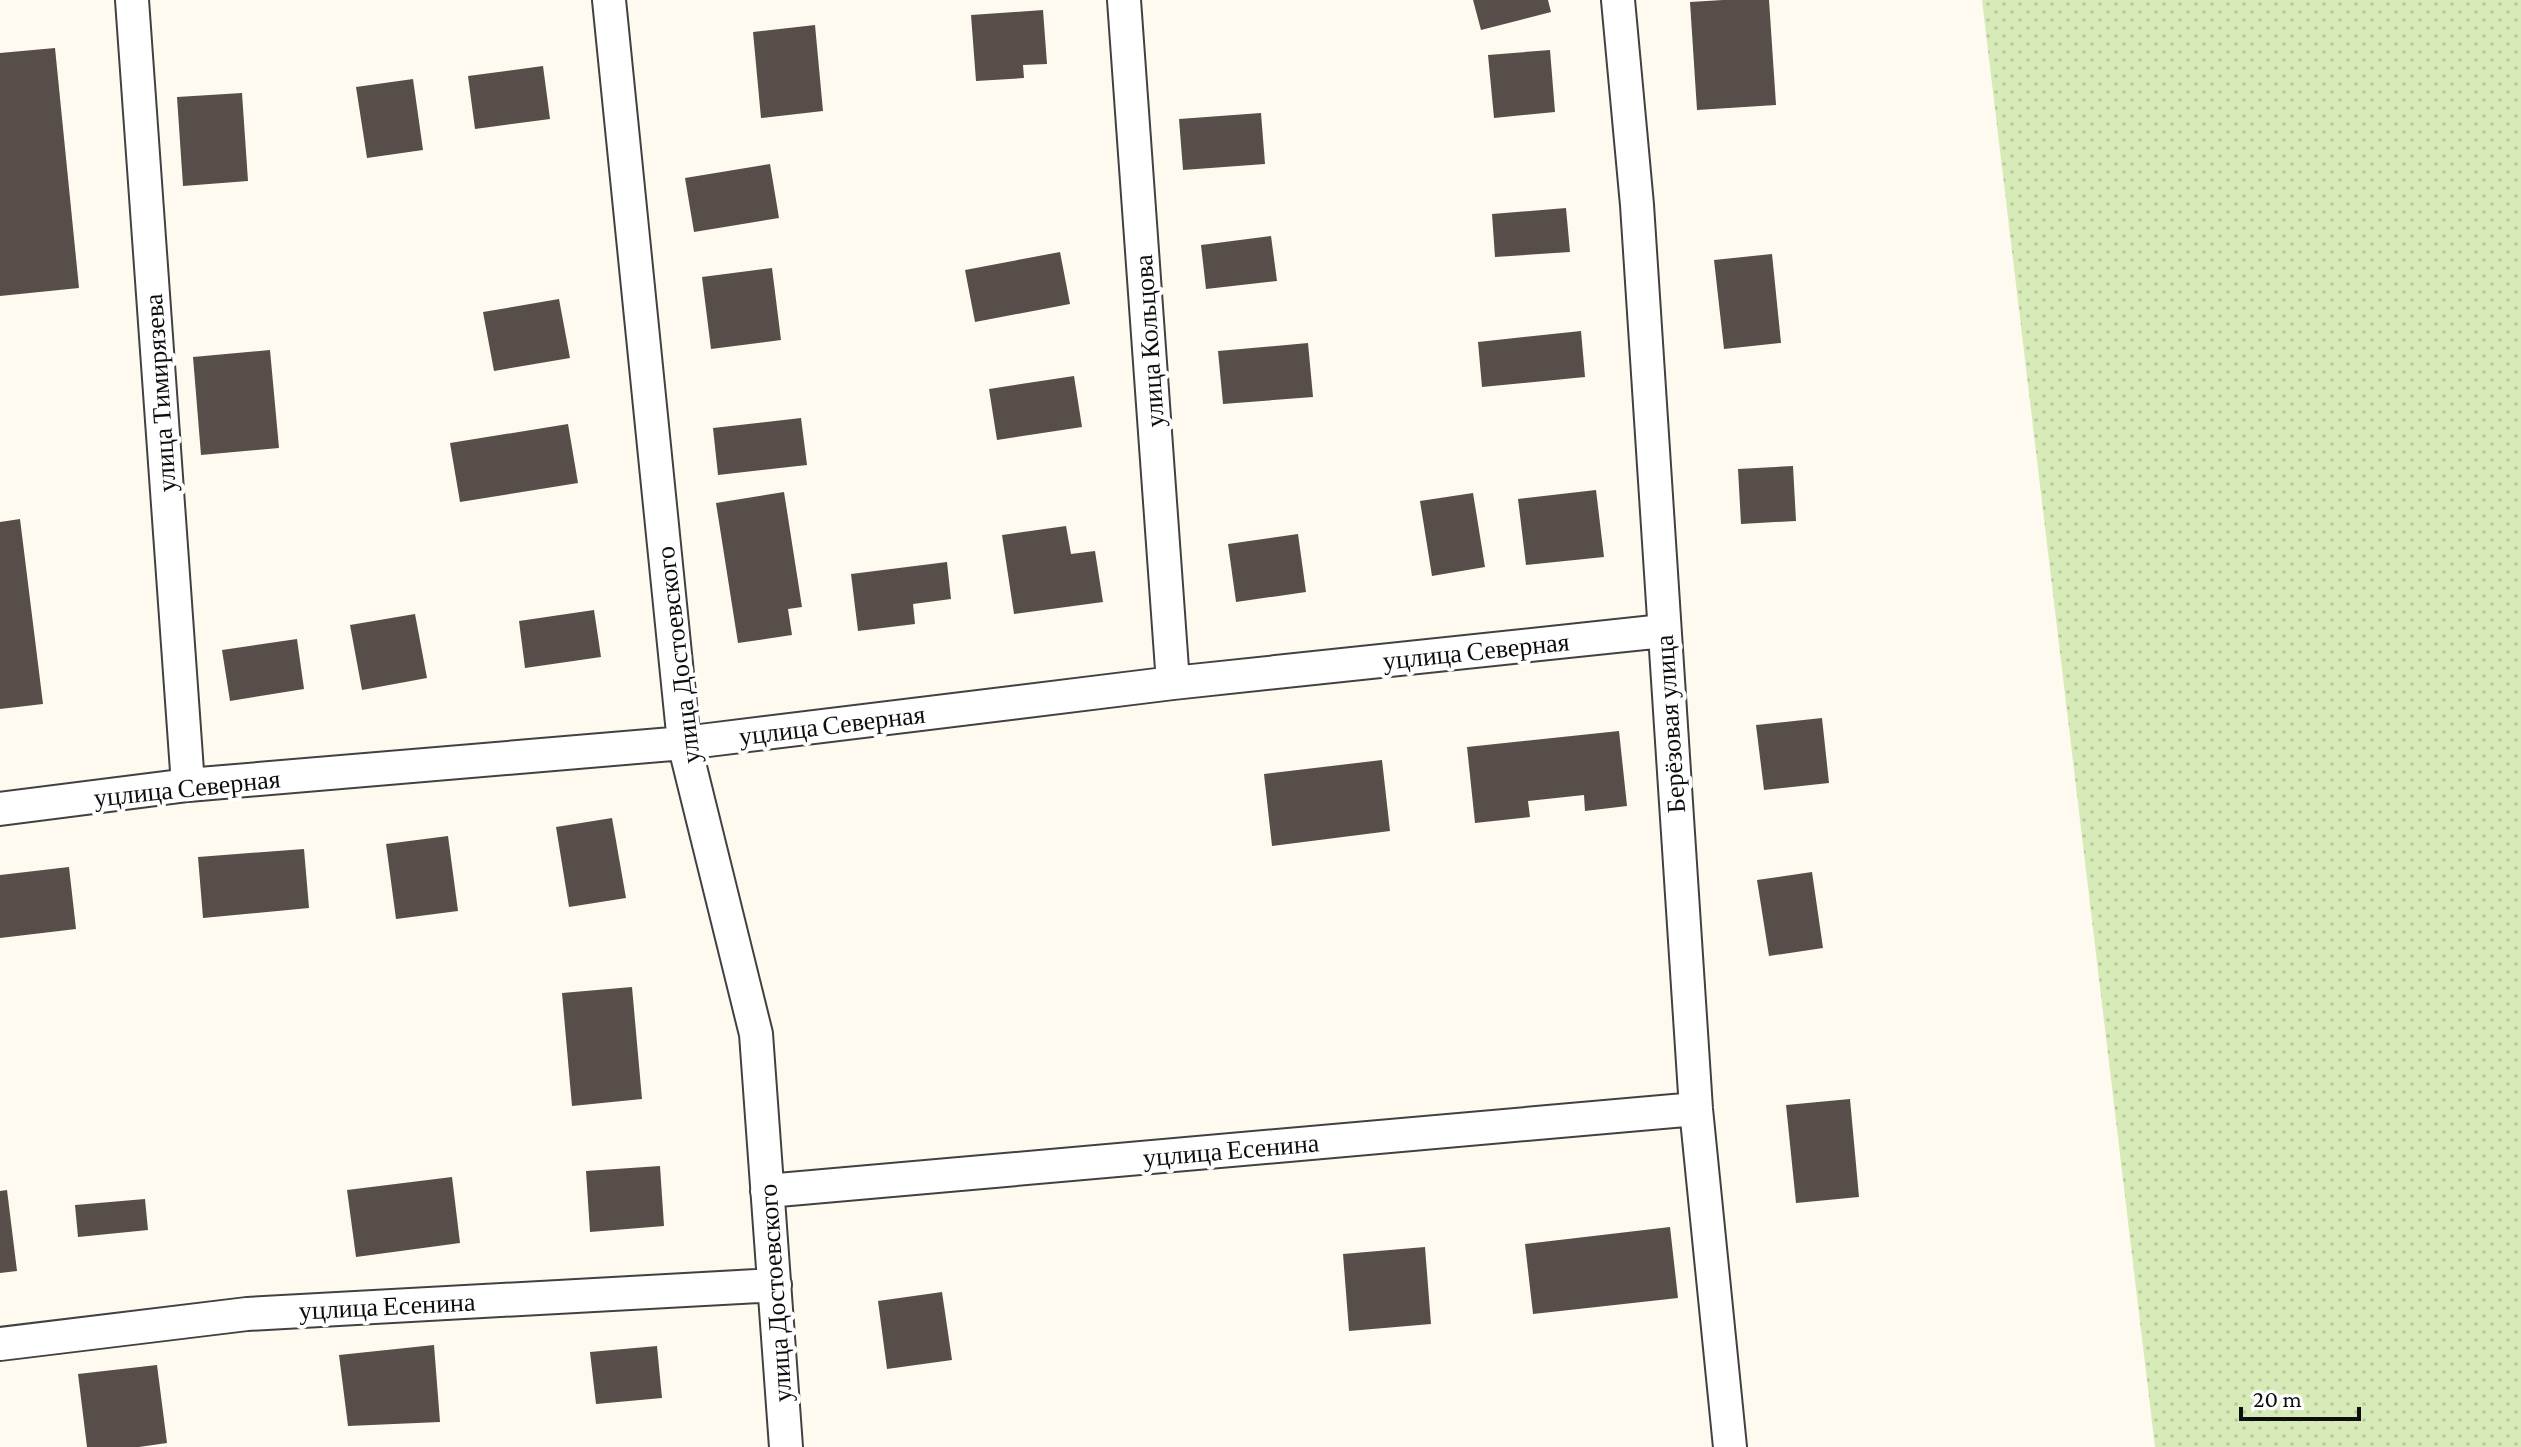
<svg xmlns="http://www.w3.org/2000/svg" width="2521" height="1447" font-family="'Crimson Pro',serif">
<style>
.park{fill:url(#park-dots)}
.building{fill:#574e4a}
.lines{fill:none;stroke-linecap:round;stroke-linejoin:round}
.street-casing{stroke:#414141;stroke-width:36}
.street{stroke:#fff;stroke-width:32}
.labels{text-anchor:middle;stroke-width:8;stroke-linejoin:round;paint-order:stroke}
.street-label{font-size:26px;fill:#0e0e0e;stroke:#fff}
</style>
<defs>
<pattern id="park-dots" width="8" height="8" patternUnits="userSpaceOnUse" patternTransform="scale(2)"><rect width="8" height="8" fill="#d7ebb8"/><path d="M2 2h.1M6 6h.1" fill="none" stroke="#b7c89d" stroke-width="1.8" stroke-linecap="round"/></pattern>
</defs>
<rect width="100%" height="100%" fill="#fffaf0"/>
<path class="park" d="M1982 0H2521V1447H2155Z"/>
<path class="building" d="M1473 0H1548L1551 12 1481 30Z
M1723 0H1769L1776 105 1697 110 1690 2Z
M1043 10 1047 64 1023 65 1024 78 976 81 971 15Z
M815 25 823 111 761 118 753 32Z
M55 48 79 288 0 296V53Z
M1550 50 1555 112 1494 118 1488 55Z
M543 66 550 119 475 129 468 76Z
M413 79 423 150 367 158 356 87Z
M242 93 248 181 183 186 177 97Z
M1261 113 1265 164 1183 170 1179 119Z
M770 164 779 218 694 232 685 178Z
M1566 208 1570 252 1495 257 1492 214Z
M1271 236 1277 281 1206 289 1201 245Z
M1060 252 1070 304 975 322 965 270Z
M1772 254 1781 343 1724 349 1714 260Z
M772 268 781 340 711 349 702 277Z
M559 299 570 358 494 371 483 312Z
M1581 331 1585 377 1482 387 1478 342Z
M1308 343 1313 397 1223 404 1218 351Z
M270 350 279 448 201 455 193 357Z
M1074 376 1082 427 997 440 989 389Z
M801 418 807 465 718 475 713 428Z
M568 424 578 483 460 502 450 443Z
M1793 466 1796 521 1741 524 1738 469Z
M1596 490 1604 557 1526 565 1518 499Z
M784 492 802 607 788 609 792 635 738 643 716 503Z
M1473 493 1485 567 1432 576 1420 501Z
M20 519 43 704 0 709V522Z
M1066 526 1071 554 1095 551 1103 602 1014 614 1002 535Z
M1298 534 1306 592 1236 602 1228 544Z
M947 562 951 599 913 604 915 624 858 631 851 574Z
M594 610 601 657 525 668 519 621Z
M415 614 427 678 362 690 350 625Z
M297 639 304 689 230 701 222 650Z
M1822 718 1829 783 1764 790 1756 725Z
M1619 731 1627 806 1585 811 1584 795 1528 801 1530 817 1475 823 1467 747Z
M1382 760 1390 831 1272 846 1264 774Z
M612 818 626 898 569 907 556 827Z
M448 836 458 911 396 919 386 844Z
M304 849 309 908 203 918 198 857Z
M69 867 76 929 0 938V875Z
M1812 872 1823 948 1769 956 1757 880Z
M632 987 642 1099 572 1106 562 993Z
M1850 1099 1859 1197 1796 1203 1786 1105Z
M660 1166 664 1226 590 1232 586 1171Z
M452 1177 460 1243 356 1257 347 1190Z
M7 1190 17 1271 0 1273V1191Z
M145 1199 148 1230 78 1237 75 1205Z
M1670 1227 1678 1298 1533 1314 1525 1244Z
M1425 1247 1431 1324 1349 1331 1343 1254Z
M942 1292 952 1360 887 1369 878 1301Z
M434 1345 440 1422 348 1426 339 1355Z
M657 1346 662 1398 596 1404 590 1352Z
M157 1365 167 1443 139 1447H87L78 1374Z"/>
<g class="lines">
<g class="street-casing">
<path id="street" d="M132 0 188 785
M609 0 684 743 756 1034 786 1447
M1124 0 1173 683
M1618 0 1637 205 1696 1109 1730 1447
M0 809 188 785 684 743 1173 683 1663 631
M767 1191 1696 1109
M0 1344 247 1314 775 1285"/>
</g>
<use href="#street" class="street"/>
</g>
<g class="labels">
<g class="street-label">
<text transform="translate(1149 341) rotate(-94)" y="9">улица Кольцова</text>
<text transform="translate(160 393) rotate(-94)" y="9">улица Тимирязева</text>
<text transform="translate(1476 651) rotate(-6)" y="9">уцлица Северная</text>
<text transform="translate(678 655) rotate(-97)" y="9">улица Достоевского</text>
<text transform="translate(1670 724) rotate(-94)" y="9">Берёзовая улица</text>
<text transform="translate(832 725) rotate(-7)" y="9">уцлица Северная</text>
<text transform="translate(187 788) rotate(-6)" y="9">уцлица Северная</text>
<text transform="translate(1231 1150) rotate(-5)" y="9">уцлица Есенина</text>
<text transform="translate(775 1293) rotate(-94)" y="9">улица Достоевского</text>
<text transform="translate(387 1306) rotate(-3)" y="9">уцлица Есенина</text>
</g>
</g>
<path d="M2241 1407v12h118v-12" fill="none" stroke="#0e0e0e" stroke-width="4"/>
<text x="2253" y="1407" font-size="24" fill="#0e0e0e" stroke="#ffffff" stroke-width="6" paint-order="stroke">20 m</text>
</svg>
